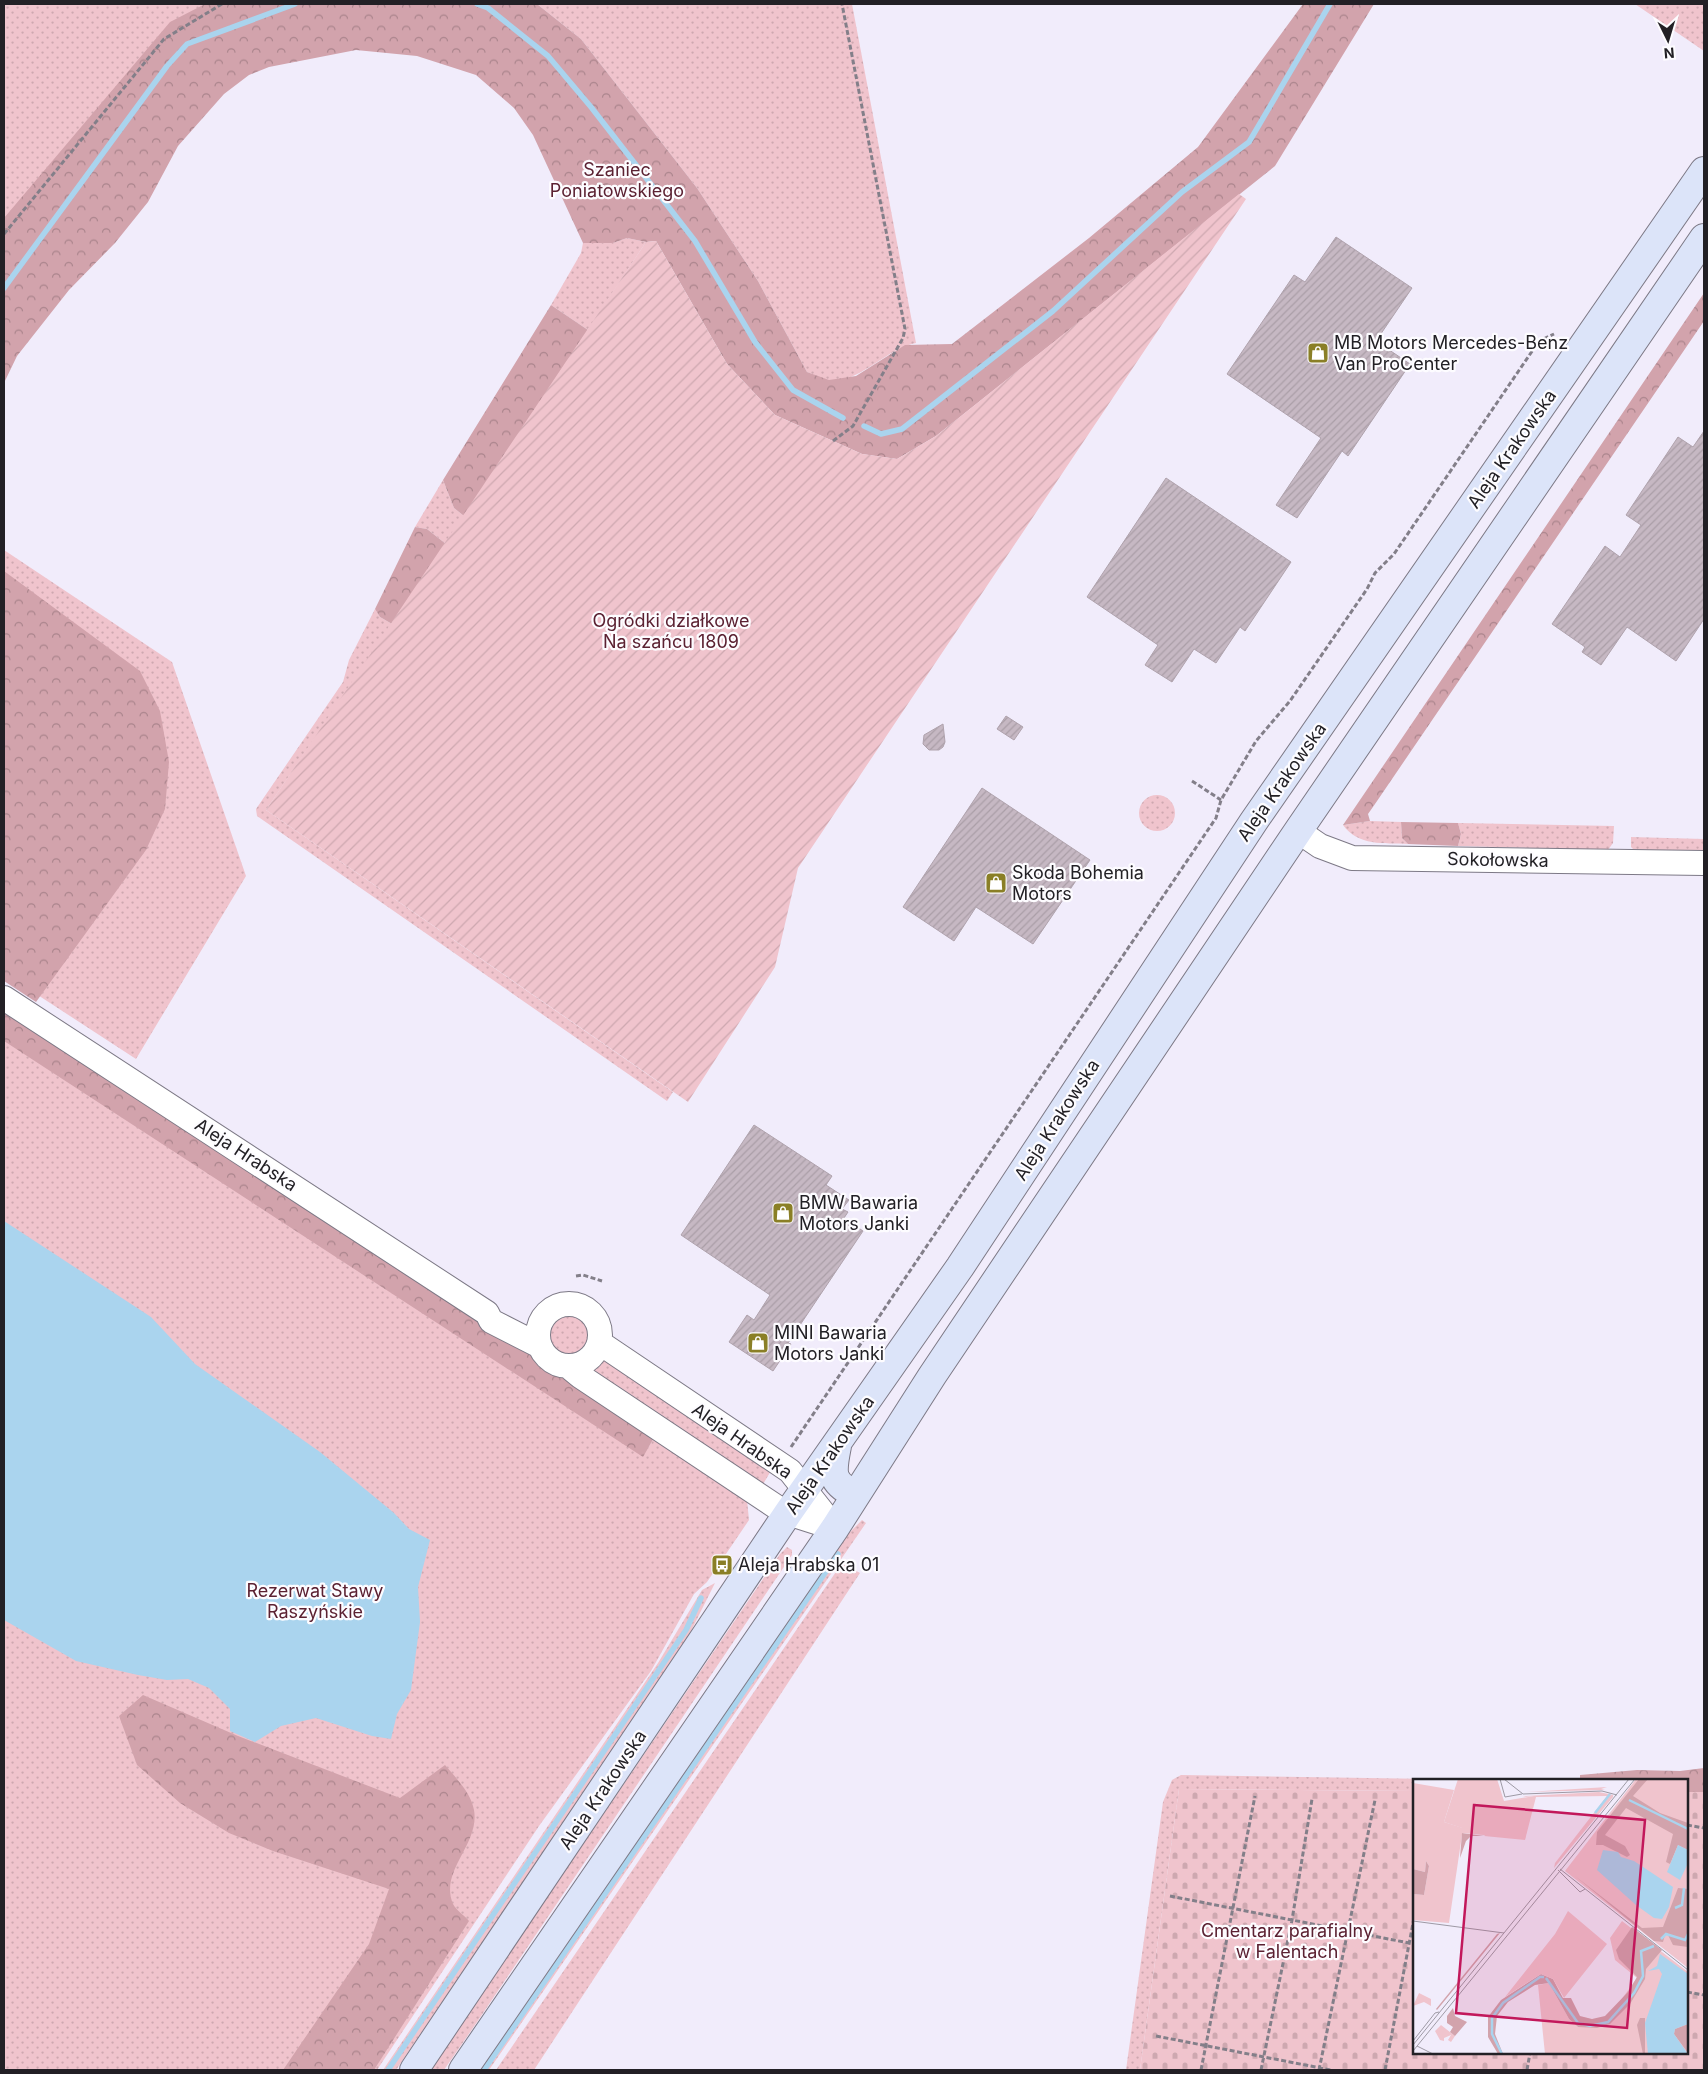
<svg xmlns="http://www.w3.org/2000/svg" width="1708" height="2074" font-family="Inter,sans-serif">
<style>
.grass{fill:url(#grass-dots)}
.forest{fill:url(#forest-crowns)}
.cemetery{fill:url(#cemetery-stones)}
.garden{fill:url(#garden-furrows)}
.water{fill:#aad4ee}
.lines{fill:none;stroke-linecap:round;stroke-linejoin:round}
.stream{stroke:#aad4ee;stroke-width:5.5}
.building{fill:url(#building-hatch);stroke:#afa2ac}
.tertiary-casing{stroke:#7d7986;stroke-width:26}
.secondary-casing{stroke:#7d7986;stroke-width:30}
.path{stroke:#837f89;stroke-width:3;stroke-dasharray:5 2.5;stroke-linecap:butt}
.tertiary{stroke:#fff;stroke-width:24}
.secondary{stroke:#dce4f9;stroke-width:28}
.labels{text-anchor:middle;stroke-width:4.5;stroke-linejoin:round;paint-order:stroke}
.park-label{font-size:18px;fill:#5b2132;stroke:#fdfcff}
.poi-label{font-size:18px;fill:#222025;stroke:#fdfcff;text-anchor:start}
.street-label{font-size:18px;fill:#222025;stroke:#fdfcff}
.inset-river{fill:none;stroke:#aad4ee;stroke-width:2.5}
.inset-road{fill:none;stroke:#9e9aa5;stroke-width:1}
.view{fill:#c2185b;fill-opacity:0.15;stroke:#c2185b;stroke-width:2.5}
.inset-edge{fill:none;stroke:#222025;stroke-width:2.5}
</style>
<defs>
<pattern id="grass-dots" width="8" height="8" patternUnits="userSpaceOnUse" patternTransform="scale(1.25)"><rect width="8" height="8" fill="#f0c4cd"/><path d="M2 2h.1M6 6h.1" fill="none" stroke="#cea8b0" stroke-width="1.8" stroke-linecap="round"/></pattern>
<pattern id="forest-crowns" width="20" height="18" patternUnits="userSpaceOnUse" patternTransform="scale(1.25)"><rect width="20" height="18" fill="#d2a3ac"/><path d="M2 6a3 3 0 1 1 6 0M12 15a3 3 0 1 1 6 0" fill="none" stroke="#aa848c"/></pattern>
<pattern id="cemetery-stones" width="16" height="16" patternUnits="userSpaceOnUse" patternTransform="scale(1.25)"><rect width="16" height="16" fill="#f0c4cd"/><path d="M2 7V4a2 2 0 0 1 4 0v3zM10 15v-3a2 2 0 0 1 4 0v3z" fill="#cea8b0"/></pattern>
<pattern id="garden-furrows" width="10" height="10" patternUnits="userSpaceOnUse" patternTransform="scale(1.25)"><rect width="10" height="10" fill="#f0c4cd"/><path d="M-1 1l2-2M0 10L10 0M9 11l2-2" fill="none" stroke="#cea8b0"/></pattern>
<pattern id="building-hatch" width="6" height="6" patternUnits="userSpaceOnUse" patternTransform="scale(1.25)"><rect width="6" height="6" fill="#c6b8c3"/><path d="M-1 1l2-2M0 6l6-6M5 7l2-2" fill="none" stroke="#aa9ea7"/></pattern>
</defs>
<rect width="100%" height="100%" fill="#f1ecfb"/>
<path class="grass" d="M4 4H400L197 81 4 368Z
M537 4H852L916 343C886 348 859 385 828 380 821 379 813 374 807 372L758 281 697 188 581 39Z
M1635 4H1704V51Z
M627 238 646 242 588 330 551 305 581 253 583 243H613Z
M443 480 454 508 464 516 446 544 427 529 415 527Z
M4 550 172 662 246 876 136 1059 4 973Z
M375 609 380 617 392 624 266 810 673 1092 667 1101 257 816 256 809 343 682 349 660Z
M1139 813a18 18 0 1 1 36 0a18 18 0 1 1-36 0Z
M1370 821 1401 822 1402 838 1408 844C1384 843 1358 846 1343 825Z
M1458 823 1614 826 1613 843 1608 850 1458 846 1461 834Z
M1631 837 1704 839V853L1635 851 1631 847Z
M4 1016 648 1448 655 1436 747 1500 749 1520 707 1582 694 1594 651 1671 539 1826 377 2070H4Z
M550 1336a20 20 0 1 1 40 0a20 20 0 1 1-40 0Z
M602 1354 772 1469 762 1486 586 1368Z
M862 1520 866 1523 489 2070H479L614 1871 699 1753 848 1534Z
M787 1547 792 1550V1555L475 2025 444 2070H430L780 1554Z
M842 1563 860 1573 534 2070H496Z
M715 1583 686 1641 396 2070H383L658 1663 702 1590Z
M1181 1775 1499 1780H1414V1791L1179 1789 1140 2070H1126L1163 1802 1172 1780Z"/>
<path class="forest" d="M205 4H537L581 39 697 188 758 281 807 372 829 380 856 376 905 345 952 344 1089 238 1198 147 1303 4H1374L1275 166 936 436 897 459 862 454 775 415 727 364 656 241 646 242 627 238 613 243H583L533 135 514 108 476 75 417 56 356 50 269 67 249 75 224 94 178 146 148 202 115 243 69 290 17 356 4 383V218L170 22Z
M1704 293V321L1375 804 1368 814 1370 821 1343 825Z
M551 305 588 330 464 516 454 508 443 480Z
M415 527 427 529 446 544 392 624 380 617 375 609Z
M4 571 140 671 160 711 169 762 165 809 146 850 36 1002 4 981Z
M1401 822 1458 823 1461 834 1458 846 1408 844 1402 838Z
M4 1008 655 1436 643 1457 4 1041Z
M143 1695 238 1736 400 1798 445 1765C456 1778 471 1793 474 1810 480 1845 439 1870 453 1904 456 1910 465 1916 469 1921L374 2070H283L369 1944 389 1889 273 1851 229 1833 180 1803 137 1765 119 1716Z
M1704 1768V1792H1687V1780H1580V1775L1637 1770 1680 1771Z"/>
<path class="cemetery" d="M1179 1789 1414 1791V2053H1687V1792H1704V2070H1140Z"/>
<path class="garden" d="M1239 194 1246 199 798 868 775 967 688 1102 266 810 646 242 656 241 727 364 775 415 862 454 897 459 936 436Z"/>
<path class="water" d="M4 1221 151 1317 195 1364 320 1452 394 1513 409 1529 430 1540 418 1587 420 1622 411 1690 397 1714 391 1739 372 1736 316 1718 281 1726 255 1742 230 1731V1709L209 1688 188 1679 167 1680 138 1675 76 1661 4 1620Z"/>
<g class="lines">
<path class="stream" d="M477 4 488 8 548 56 591 107 695 241 755 342 793 390 843 418
M4 288 167 66 187 44 295 4
M864 426 881 434 902 429 1053 311 1182 192 1249 142 1330 4
M388 2070 686 1630 701 1598
M484 2070 838 1554"/>
</g>
<path class="building" d="M1336 237 1412 288 1376 341 1410 364 1348 456 1342 451 1297 518 1276 505 1321 438 1227 374 1294 275 1305 282Z
M1704 431V619L1676 661 1627 627 1601 665 1582 652 1585 647 1552 624 1605 546 1620 557 1641 525 1626 515 1678 437 1693 447Z
M1166 478 1291 562 1245 631 1240 627 1216 663 1194 649 1172 682 1145 665 1158 645 1087 597Z
M1006 716 1023 727 1014 740 997 729Z
M943 724 945 742 943 747 939 750H929L923 744 924 735Z
M982 788 1090 860 1033 944 976 907 954 941 903 907Z
M754 1125 832 1176 826 1185 849 1200 842 1209 848 1212 844 1218 863 1231 788 1343 791 1344 773 1371 729 1342 747 1315 754 1320 770 1295 681 1235Z"/>
<g class="lines">
<g class="tertiary-casing">
<path id="tertiary" d="M1298 831 1320 846 1352 858 1704 863
M4 998 487 1313 491 1321 540 1346
M538 1335a31 31 0 1 1 62 0a31 31 0 1 1-62 0Z
M600 1343 790 1471 835 1528
M569 1367 580 1376 778 1508 788 1513 835 1528"/>
</g>
<g class="secondary-casing">
<path id="secondary" d="M837 1446C832 1472 829 1482 856 1495
M414 2070 788 1513 960 1267 1254 821 1704 171
M463 2070 835 1528 932 1376 1298 831 1704 238"/>
</g>
<path class="path" d="M4 234 164 39 222 4
M833 441 853 426 903 338 905 329 842 4
M1192 781 1221 800
M576 1276 583 1275 602 1281
M791 1447 1216 818 1221 800 1256 741 1290 701 1367 589 1375 573 1394 554 1539 341 1554 334
M1687 1825 1704 1828
M1170 1896 1414 1944
M1687 1992 1704 1995
M1156 2036 1331 2070
M1201 2070 1255 1796
M1261 2070 1292 1920 1312 1799
M1319 2070 1375 1800
M1385 2070 1414 1918
M1527 2070 1530 2053"/>
<use href="#tertiary" class="tertiary"/>
<use href="#secondary" class="secondary"/>
</g>
<defs>
<g id="shop-square" transform="scale(1.125)"><rect x="-9" y="-9" width="18" height="18" rx="4" fill="#8a7f26" stroke="#fdfcff"/><path d="M-5-2.5h2.3a2.7 3.5 0 0 1 5.4 0H5L5.5 6h-11ZM-1.5-2.5h3a1.5 2.3 0 0 0-3 0Z" fill="#fff"/></g>
<g id="bus-square" transform="scale(1.125)"><rect x="-9" y="-9" width="18" height="18" rx="4" fill="#8a7f26" stroke="#fdfcff"/><path d="M-5-6H5V4H4V6H2V4H-2V6H-4V4H-5ZM-3.5-4V0h7V-4ZM-3.5 1.2v1.5H-2V1.2ZM2 1.2v1.5H3.5V1.2Z" fill="#fff"/></g>
</defs>
<g fill-rule="evenodd">
<use href="#shop-square" x="1318" y="353"/>
<use href="#shop-square" x="996" y="883"/>
<use href="#shop-square" x="783" y="1213"/>
<use href="#shop-square" x="758" y="1343"/>
<use href="#bus-square" x="722" y="1565"/>
</g>
<g class="labels">
<g class="park-label">
<text x="617" y="176">Szaniec<tspan x="617" dy="21">Poniatowskiego</tspan></text>
<text x="671" y="627">Ogródki działkowe<tspan x="671" dy="21">Na szańcu 1809</tspan></text>
<text x="315" y="1597">Rezerwat Stawy<tspan x="315" dy="21">Raszyńskie</tspan></text>
<text x="1287" y="1937">Cmentarz parafialny<tspan x="1287" dy="21">w Falentach</tspan></text>
</g>
<g class="poi-label">
<text x="1334" y="349">MB Motors Mercedes-Benz<tspan x="1334" dy="21">Van ProCenter</tspan></text>
<text x="1012" y="879">Skoda Bohemia<tspan x="1012" dy="21">Motors</tspan></text>
<text x="799" y="1209">BMW Bawaria<tspan x="799" dy="21">Motors Janki</tspan></text>
<text x="774" y="1339">MINI Bawaria<tspan x="774" dy="21">Motors Janki</tspan></text>
<text x="738" y="1571">Aleja Hrabska 01</text>
</g>
<g class="street-label">
<text transform="translate(1512 449) rotate(-55)" y="6">Aleja Krakowska</text>
<text transform="translate(1282 782) rotate(-55)" y="6">Aleja Krakowska</text>
<text transform="translate(1498 860) rotate(1)" y="6">Sokołowska</text>
<text transform="translate(1057 1120) rotate(-57)" y="6">Aleja Krakowska</text>
<text transform="translate(246 1155) rotate(33)" y="6">Aleja Hrabska</text>
<text transform="translate(742 1441) rotate(35)" y="6">Aleja Hrabska</text>
<text transform="translate(830 1455) rotate(-55)" y="6">Aleja Krakowska</text>
<text transform="translate(603 1790) rotate(-56)" y="6">Aleja Krakowska</text>
</g>
</g>
<g transform="translate(1413 1779)">
<rect width="275" height="275" fill="#f1ecfb"/>
<path d="M223 0H275V189L152 92ZM0 4 41 11 31 43 50 49 36 144 0 141V115L11 116 16 87 13 82 12 93 0 90ZM194 8 188 10 192 11 114 13ZM186 13 200 16V18L141 89 142 84 194 17 123 18 112 61 71 57 121 17 110 18 113 17ZM209 142 275 193V275H132L125 206 136 204 156 240 165 248 195 239 224 199 202 181 197 159ZM6 214 18 220V227L11 223 0 227ZM28 246 42 257 38 263 35 261 38 256 31 259V262L27 261 22 252Z" fill="#f0c4cd"/>
<path d="M226 0H235L220 17 247 34 275 44V71L265 66 257 85 253 83 260 55 213 29 192 56 212 67 217 76 214 78 190 66H183L184 53ZM49 54 71 57H58L53 62 47 79ZM13 82 16 87 11 116 0 115V90L12 93ZM162 97 229 149 250 148 265 109 275 110V168L260 166 255 156H252L250 163 241 162ZM219 148 249 171 233 190 232 200 217 225 197 245 184 249 165 248 156 240 136 204 122 206 95 223 84 237 82 255 90 275H85L75 258V238L88 221 128 195 140 200 150 219H158L167 237 179 240 192 237 215 213 224 198 206 180 203 171ZM87 154 24 231 23 230 84 155ZM40 229 42 237 54 243 42 257 37 253 40 248 34 244V237ZM227 239H232V275H230L224 246ZM275 245V274L261 255 262 250Z" fill="#d2a3ac"/>
<path d="M45 0H84L91 22 121 17 112 60 49 54V49L31 43Z" fill="#f0c4cd"/>
<path d="M155 132 194 165 151 219 140 200 128 195 92 218 142 155Z" fill="#f0c4cd"/>
<path d="M265 66 275 71V84L267 101 254 93ZM190 71 205 73 208 78 221 82 260 108 256 128 249 140 241 139 223 126 184 91ZM247 175 275 195V245L262 250 261 255 275 275H235L232 244 249 195 246 190 235 192 244 187Z" fill="#aad4ee"/>
<path class="inset-river" d="M216 21 275 50M182 34 197 15M262 129 269 126 271 109M248 160 253 155 272 161 275 155M133 199 165 244 177 247 195 243 221 214 230 197 228 172 241 167M89 275 79 255V239L90 224 127 198H131"/>
<path class="inset-road" d="M87 0 92 18 109 15M91 0 110 15 189 12 204 16M147 90 275 191M145 91 167 113 172 110M0 142 91 154M0 262 22 234 26 233M0 266 216 0M4 267 20 275M0 272 222 0"/>
<path class="view" d="M61 26 232 41 214 249 43 234Z"/>
<rect width="275" height="275" class="inset-edge"/>
</g>
<rect width="1708" height="2074" fill="none" stroke="#222025" stroke-width="10"/>
<g transform="translate(1668 40) rotate(175)" stroke="#fdfcff" stroke-width="4" paint-order="stroke">
<path d="M0-4L9 19L0 12L-9 19Z" fill="#222025"/>
<text y="-8" font-size="14" font-weight="bold" text-anchor="middle" fill="#222025">N</text>
</g>
</svg>
